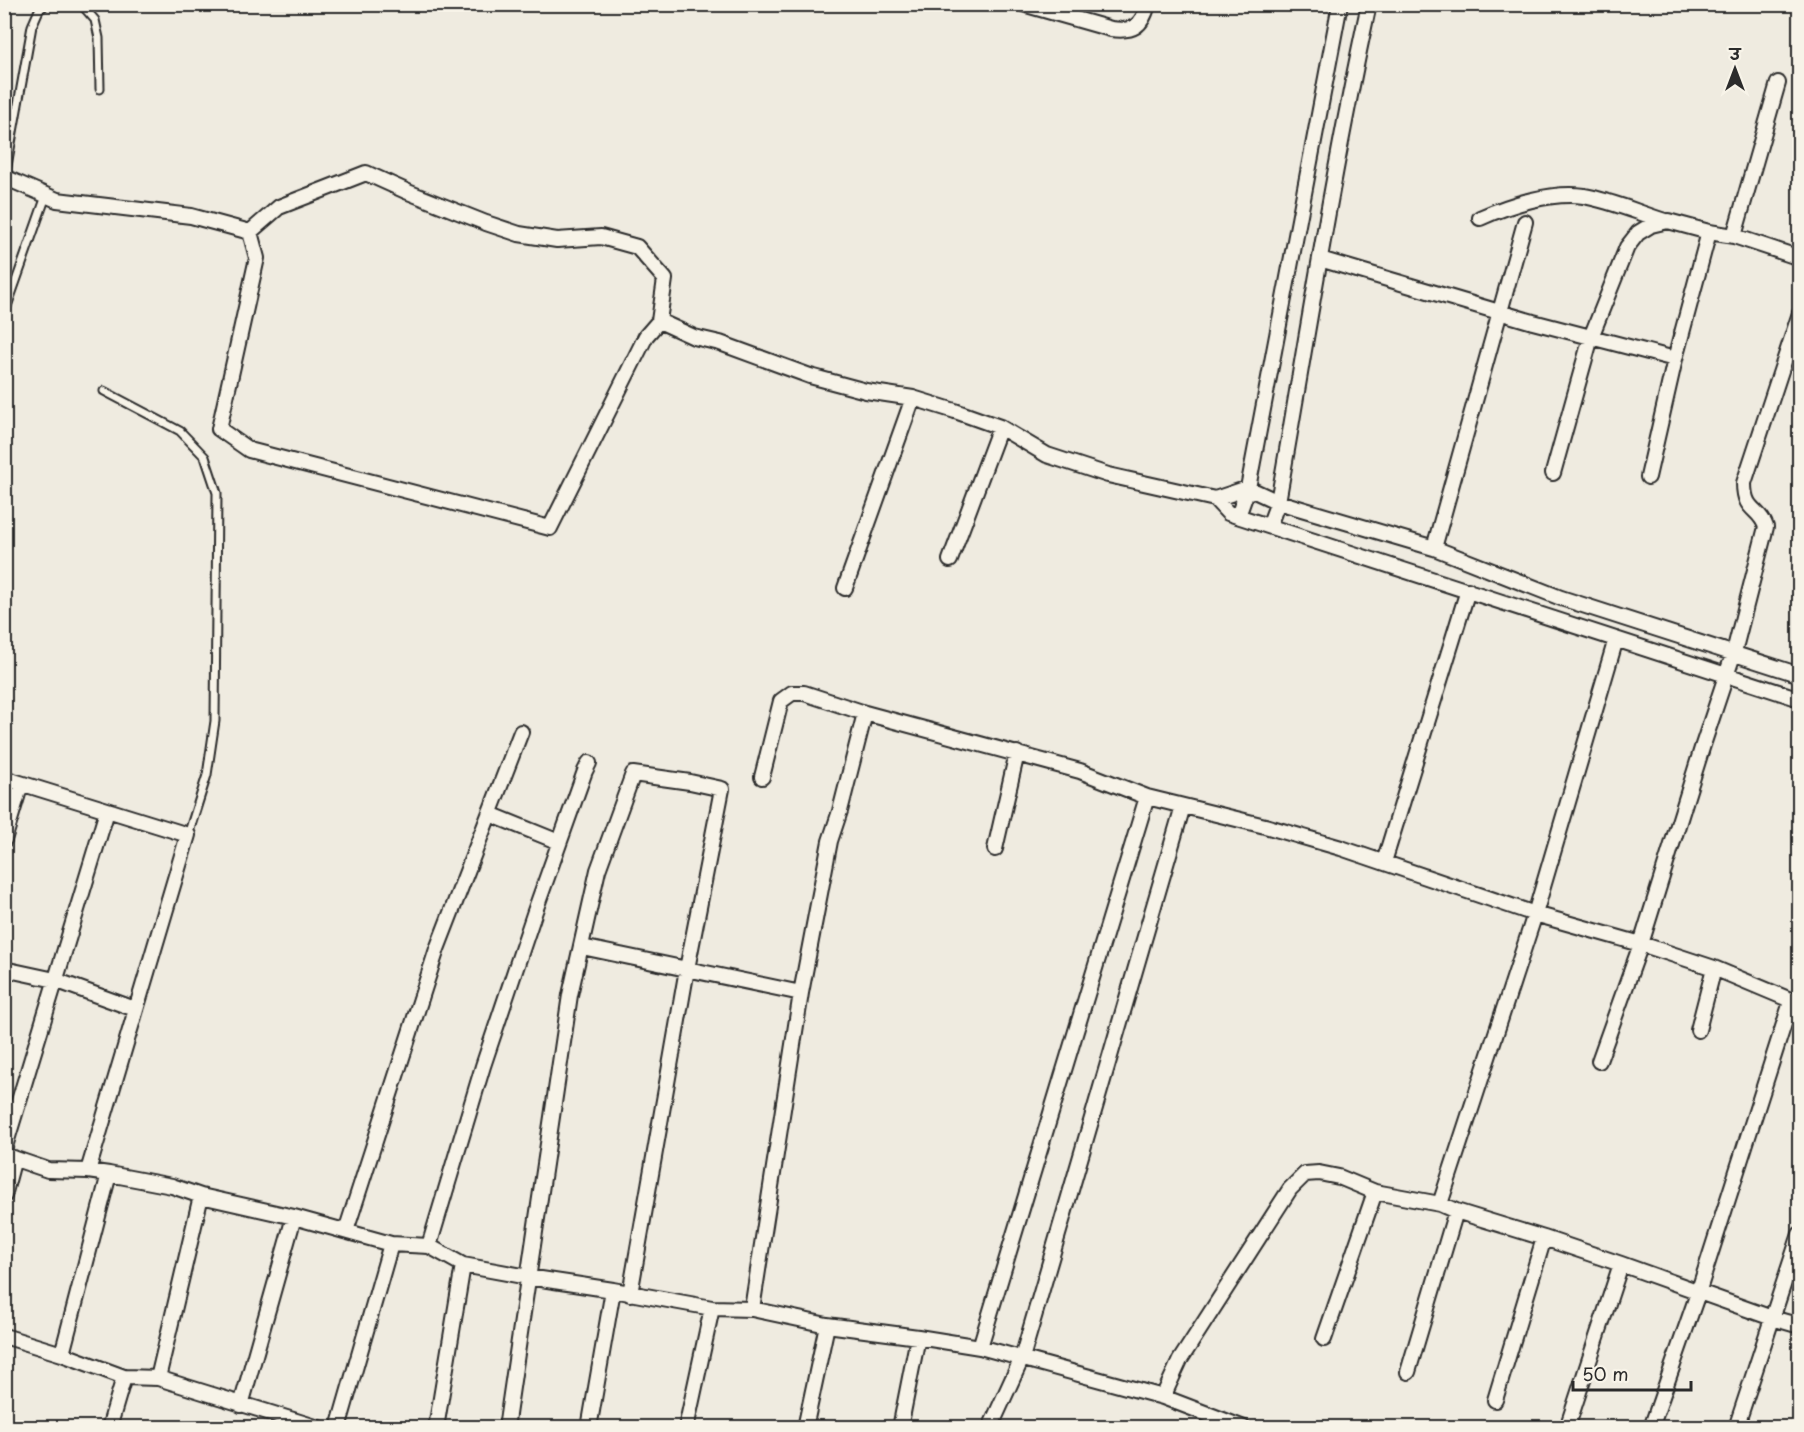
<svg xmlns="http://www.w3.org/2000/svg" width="1804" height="1432" font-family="'Playpen Sans','Playpen Sans Deva',sans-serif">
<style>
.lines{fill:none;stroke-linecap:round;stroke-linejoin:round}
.lane-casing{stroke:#2b2b2b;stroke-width:11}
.street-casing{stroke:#2b2b2b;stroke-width:18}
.lane{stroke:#f7f3e8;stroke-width:7}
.street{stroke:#f7f3e8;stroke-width:14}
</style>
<rect width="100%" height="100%" fill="#efebe0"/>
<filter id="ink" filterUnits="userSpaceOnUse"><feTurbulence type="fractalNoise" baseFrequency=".0167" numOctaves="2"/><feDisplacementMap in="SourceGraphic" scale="12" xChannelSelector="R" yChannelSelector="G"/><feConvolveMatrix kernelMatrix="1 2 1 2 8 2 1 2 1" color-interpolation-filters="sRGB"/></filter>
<g filter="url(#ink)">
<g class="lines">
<g class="lane-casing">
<path id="lane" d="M81 4 95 20 99 38 100 89
M5 177 32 26 39 10 46 4
M4 315 46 196
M104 391 180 431 205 457 217 493 215 721 207 775 188 835"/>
</g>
<g class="street-casing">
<path id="street" d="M1023 4 1111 29C1133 32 1142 27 1148 4
M4 177 57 200 191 216 250 232 279 207 366 173 408 192 486 223 519 234 557 240 601 237 637 247 665 279 659 321 694 337 720 343 810 376 866 391 913 398 955 411 1000 427 1047 455 1108 475 1215 499 1248 488 1278 502 1434 548 1561 598 1800 675
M1480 218C1509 205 1552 191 1584 196 1612 201 1639 213 1665 221
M250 232 257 258 219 429 249 450 550 528 646 336 659 321
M1734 236 1778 83
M1320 259 1533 322 1675 359
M1553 473 1591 337 1627 247 1638 233 1651 225 1668 221 1709 232 1734 236 1800 258
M1648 477 1675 359 1709 232
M1215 499 1228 513 1800 699
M1238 516 1248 488 1340 4
M1269 526 1278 502C1307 336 1333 169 1369 4
M1434 548 1525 222
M950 560 1000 427
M845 588 913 398
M762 777 781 701 792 693H804L865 713 1080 771 1147 797 1265 826 1341 848 1535 914 1641 944 1714 968 1800 1004
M4 778 188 835 88 1171
M490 814 559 842
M4 840 21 784
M995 849 1017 753
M1384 862 1468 590
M582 947 801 993
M4 969 55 980 135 1009
M1698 1030 1714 968
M1599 1061 1641 944 1702 748 1734 652 1766 527C1759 506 1744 513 1744 483L1800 313
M4 1150 107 811
M4 1155 48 1170 88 1171 109 1174 172 1186 201 1196 294 1217 391 1244
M4 1196 14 1158
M1440 1204 1535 914 1616 639
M346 1231 437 949 521 732
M429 1246 483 1066 535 911 585 771 589 763
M752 1309 801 993 830 841 840 811 865 713
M4 1336 62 1354 124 1377 158 1378 319 1428
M1324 1339 1375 1192
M980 1347 1147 797
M62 1354 109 1174
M1408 1372 1456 1211
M158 1378 201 1196
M1163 1397 1180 1360 1290 1189 1305 1174 1319 1173 1339 1177 1375 1192 1440 1204 1456 1211 1544 1238 1621 1264 1772 1318 1800 1326
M1495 1400 1544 1238
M241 1405 294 1217
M109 1428 124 1377
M338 1428 391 1244 429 1246 463 1265 528 1277 613 1290 712 1308 752 1309 827 1325 918 1337 980 1347 1163 1397 1244 1428
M436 1428 463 1265
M506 1428 570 995 598 870 633 774 690 782 722 789 687 969 630 1294
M589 1428 613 1290
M686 1428 712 1308
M805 1428 827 1325
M900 1428 918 1337
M990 1428 1022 1358 1183 806
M1567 1428 1621 1264
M1651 1428 1698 1293 1791 1002
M1736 1428 1800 1234"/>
</g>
<use href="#lane" class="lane"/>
<use href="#street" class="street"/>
</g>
</g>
<rect width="1804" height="1432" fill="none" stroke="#f7f3e8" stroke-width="24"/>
<rect x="12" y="12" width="1780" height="1408" fill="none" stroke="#2b2b2b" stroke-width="2" filter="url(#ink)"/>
<g transform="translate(1735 69)" stroke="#f7f3e8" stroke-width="4.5" paint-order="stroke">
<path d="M0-4.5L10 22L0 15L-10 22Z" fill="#2b2b2b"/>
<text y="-9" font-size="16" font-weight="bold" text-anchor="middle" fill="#2b2b2b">उ</text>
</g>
<path d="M1573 1381v9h118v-9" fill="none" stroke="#2b2b2b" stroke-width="3"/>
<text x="1582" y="1381" font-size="18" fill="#2b2b2b" stroke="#f7f3e8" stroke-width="4.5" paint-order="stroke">50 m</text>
</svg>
